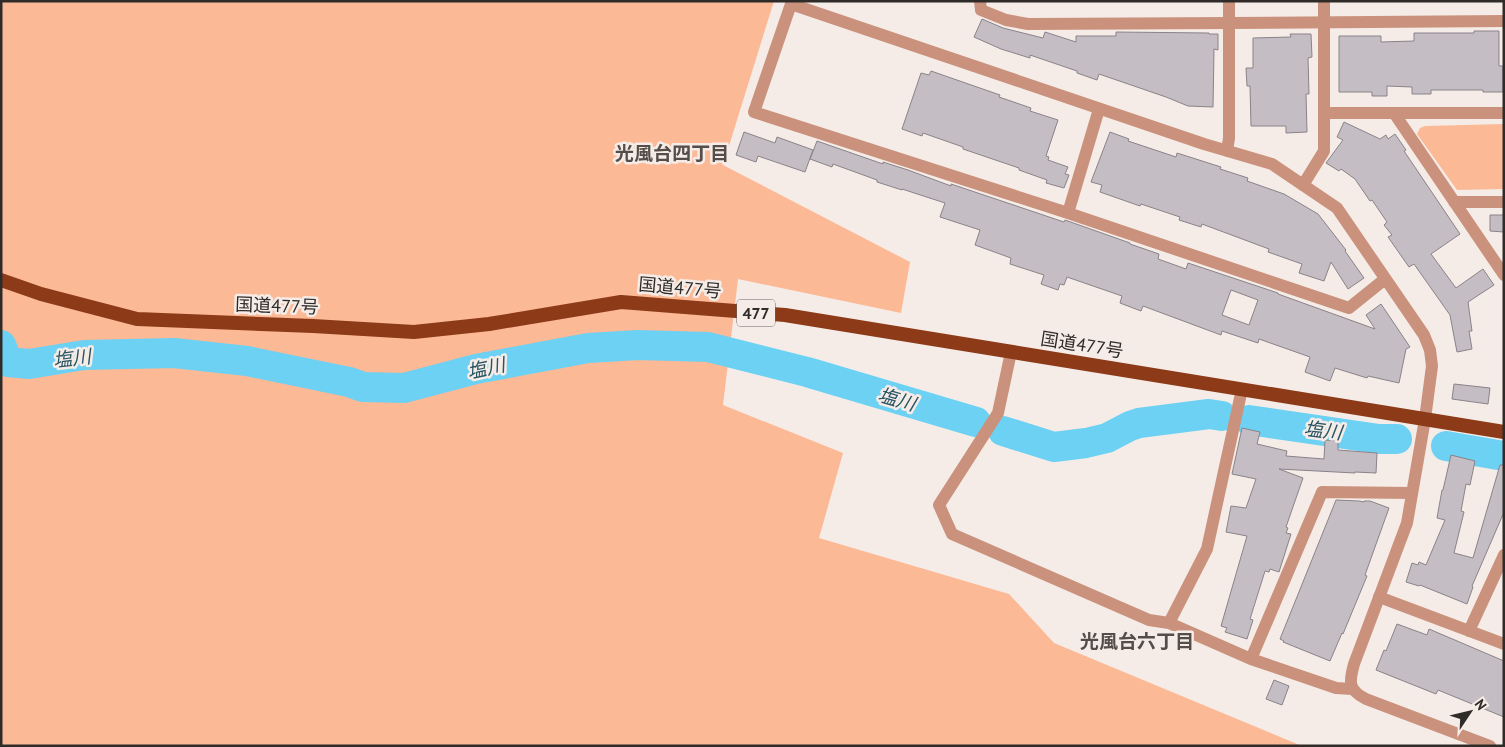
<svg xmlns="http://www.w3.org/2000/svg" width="1505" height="747" font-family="'PT Sans','Noto Sans JP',sans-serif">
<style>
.green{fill:#fcb996}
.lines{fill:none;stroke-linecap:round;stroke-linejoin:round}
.river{stroke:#6cd1f3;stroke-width:30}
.building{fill:#c4bdc4;stroke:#89838a;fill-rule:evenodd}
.minor{stroke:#ca927d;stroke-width:12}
.tertiary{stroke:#ca927d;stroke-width:12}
.trunk{stroke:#8c3a18;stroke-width:14}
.labels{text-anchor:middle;stroke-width:5;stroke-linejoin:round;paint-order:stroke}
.shield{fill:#f5ece7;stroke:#6a6562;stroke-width:1}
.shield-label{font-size:16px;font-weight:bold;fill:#2e2b29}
.street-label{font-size:18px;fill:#2e2b29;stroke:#f5ece7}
.neighbourhood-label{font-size:19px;font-weight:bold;fill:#554d49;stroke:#f5ece7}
.water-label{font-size:19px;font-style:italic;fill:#285463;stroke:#f5ece7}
</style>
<rect width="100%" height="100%" fill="#f5ece7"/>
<path class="green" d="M1 1H774L723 165 910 262 901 313 738 279 723 405 843 453 819 538 1009 594 1054 643 1302 746H1Z
M1504 124V189L1457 190 1417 134 1420 128 1425 126Z"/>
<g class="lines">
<path class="river" d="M1 345 8 362 29 364 84 355 174 353 247 361 349 382 363 387 404 388 476 369 588 348 638 345 708 347 807 372 976 422
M1249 420 1379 439H1397
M1003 431 1054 447 1086 443 1107 438 1130 426 1139 423 1209 414 1222 416
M1446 446 1504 456"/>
</g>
<path class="building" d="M982 19 1003 28 1043 38 1045 32 1076 42V36H1116V32L1209 33V34H1218V50L1214 49 1213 107 1188 106 1166 97 1099 74 1097 80 1077 73V71L1030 55V58L1001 49 974 37Z
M1474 31H1499V66H1503V92H1483V90H1431V94H1412V87L1387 86V96H1372V92H1339V36H1381V42L1414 41V33H1474Z
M1290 34H1311L1312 57 1308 58 1309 94H1306L1307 132 1286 133V126H1251L1250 86H1247L1246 68H1253V38L1291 37Z
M931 71 1000 95 999 97 1031 108 1030 111 1058 120 1046 156 1049 157 1048 160 1068 167 1065 174 1069 175 1064 188 1046 183 1047 180 1019 170V168L963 149V147L923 133 922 136 902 129 921 73 929 75Z
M1344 122 1380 139 1386 135 1388 139 1395 134 1406 150 1404 151 1460 234 1431 254 1456 288 1483 269 1494 285 1468 302 1472 331H1469L1472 349 1457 352 1450 315 1414 264 1409 267 1388 237 1392 235 1384 225 1387 222 1372 200 1370 201 1355 179 1341 169 1339 171 1326 163 1343 140 1337 137Z
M744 132 775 143 777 137 813 150 805 172 758 156 756 162 736 155Z
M1110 132 1129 139 1128 141 1176 157 1177 153 1221 167 1220 169 1248 178 1247 181 1284 194 1318 214 1346 250 1345 251 1364 278 1348 289 1331 262 1324 281 1299 273 1302 264 1268 252 1269 249 1202 224 1201 227 1179 220 1180 217 1141 204 1140 206 1100 192 1102 185 1091 182Z
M817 141 883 164V162L908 170 951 186V184L1064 222 1065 220 1130 243V244L1159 254 1158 259 1186 269 1188 263 1278 293V294L1375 329 1366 315 1381 304 1410 347 1406 349 1399 383 1368 376 1367 378 1335 368 1330 381 1305 372 1310 357 1259 339 1258 343 1222 331 1221 335 1143 306 1141 311 1120 303 1122 296 1067 277 1064 285 1060 284 1058 290 1041 284 1044 275 1010 264 1011 258 975 245 980 230 940 217 945 203 902 189V190L877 182V180L833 164 832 167 810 159ZM1231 290 1258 300 1249 325 1222 315Z
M1490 215H1504V232L1490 231Z
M1454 384 1490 388 1488 404 1452 399Z
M1242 428 1260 432 1257 444 1287 451 1286 456 1324 459 1325 440 1338 441V450L1377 453 1376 473 1355 472V473L1279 469 1303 478 1286 527 1288 528 1286 533 1291 534 1279 572 1270 569 1269 572 1265 571 1250 619 1253 620 1247 639 1225 632 1227 628 1221 626 1247 536 1226 532 1231 506 1246 508 1256 479 1232 474Z
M1451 455 1475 461 1470 485 1466 484 1461 511 1464 512 1454 553 1473 558 1500 465H1504V512L1472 586 1473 587 1467 604 1420 585 1419 586 1406 582 1412 563 1418 565 1419 562 1426 565 1445 520 1437 518 1442 490H1443Z
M1336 500 1359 501 1364 502V501H1370L1389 508 1365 575 1367 576 1343 634 1342 633 1330 661 1283 642 1284 641 1280 639Z
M1397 624 1427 635 1429 629 1504 661V717L1438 690 1436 694 1376 670 1384 650 1386 651Z
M1274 680 1289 686 1282 705 1266 699Z"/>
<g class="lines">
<path class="minor" d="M792 1 754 112 1068 213 1349 308 1385 279
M980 1 981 10 1006 20 1028 24 1230 23
M1324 113H1504
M1394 113 1504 275
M1303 185 1324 151V1
M1454 202H1504
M1068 213 1099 109
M1011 352 998 413 939 505 952 534 1149 620 1169 623 1251 659 1336 688 1352 689
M1379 597 1504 644
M1169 623 1207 549 1242 389
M1469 631 1504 555
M1251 659 1322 492 1412 493"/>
<path class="tertiary" d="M791 4 1204 144 1272 164 1337 208 1424 335 1430 350 1432 366 1425 419 1407 523 1354 664C1349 682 1348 690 1366 699L1490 746
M1230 23 1504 21
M1227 151 1229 138V1"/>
<path class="trunk" d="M1 280 41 294 137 319 313 326 414 332 489 324 621 302 785 315 1504 432"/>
</g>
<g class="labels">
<rect class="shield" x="737" y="299.5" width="38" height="27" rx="4"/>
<g class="shield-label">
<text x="756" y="319">477</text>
</g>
<g class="street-label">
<text transform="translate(680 288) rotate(5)" y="6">国道477号</text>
<text transform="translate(277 306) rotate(2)" y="6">国道477号</text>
<text transform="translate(1082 345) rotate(9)" y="6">国道477号</text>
</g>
<g class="neighbourhood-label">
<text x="672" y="160">光風台四丁目</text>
<text x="1137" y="648">光風台六丁目</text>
</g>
<g class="water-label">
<text transform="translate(72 358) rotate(-7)" y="7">塩川</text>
<text transform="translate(486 368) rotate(-12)" y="7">塩川</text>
<text transform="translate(897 399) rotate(16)" y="7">塩川</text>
<text transform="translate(1323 430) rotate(7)" y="7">塩川</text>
</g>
</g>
<rect width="1505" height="747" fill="none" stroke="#2e2b29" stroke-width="5"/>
<g transform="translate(1470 712) rotate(55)" stroke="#f5ece7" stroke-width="4" paint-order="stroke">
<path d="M0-4L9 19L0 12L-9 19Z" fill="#2e2b29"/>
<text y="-8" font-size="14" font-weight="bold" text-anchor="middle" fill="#2e2b29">N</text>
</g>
</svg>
